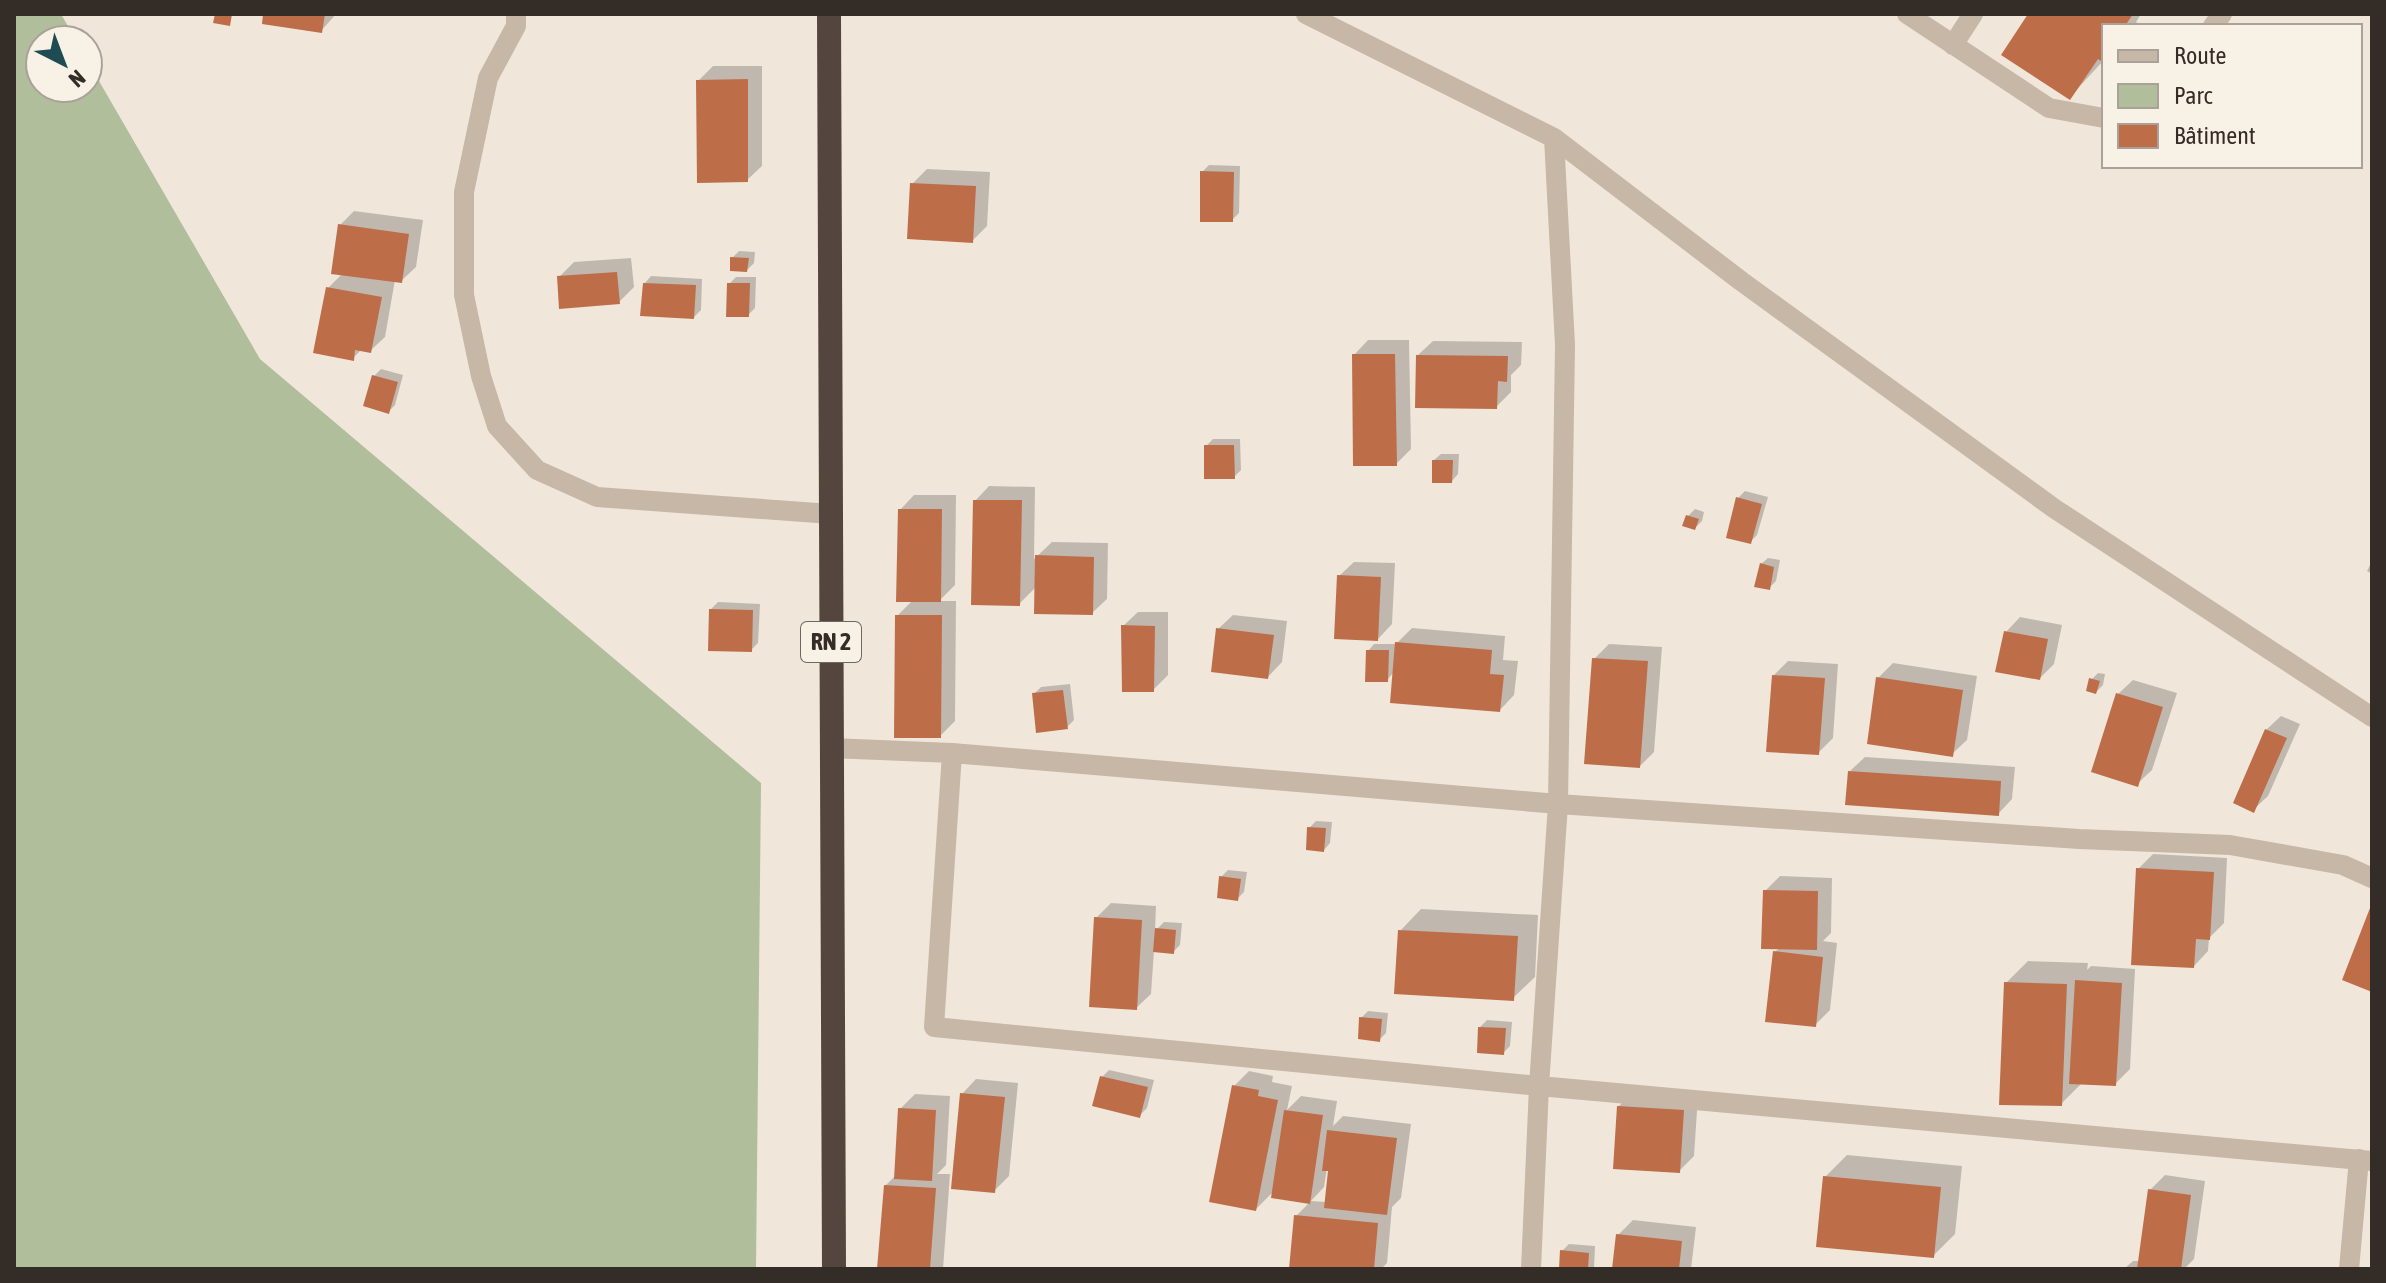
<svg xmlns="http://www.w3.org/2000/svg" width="2386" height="1283" font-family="'Asap Condensed',sans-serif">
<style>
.green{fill:#b0be9b}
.shadow{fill:#0003;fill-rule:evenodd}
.building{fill:#be6d49}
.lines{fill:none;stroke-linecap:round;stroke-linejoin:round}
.lane{stroke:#c7b7a7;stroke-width:20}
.street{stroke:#c7b7a7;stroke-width:20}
.highway{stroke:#54463e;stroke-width:24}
.labels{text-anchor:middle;stroke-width:8;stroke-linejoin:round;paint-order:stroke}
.shield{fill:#f8f1e6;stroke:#6f6760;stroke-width:2}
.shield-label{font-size:24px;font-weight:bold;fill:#342c27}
</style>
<rect width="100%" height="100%" fill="#f0e7da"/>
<path class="green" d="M14 14H61L76 40H40V88H88V62L260 359 761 783 756 1269H14Z"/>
<path class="shadow" d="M266 14H336L321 31Z
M2030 14H2141L2136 22 2142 26H2104V60L2069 98Z
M713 66H762V166L747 180 698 81Z
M1209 165 1240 166 1239 213 1232 220 1202 172Z
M927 169 990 172 987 226 972 241 912 184Z
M354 211 423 220 416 267 401 281 395 280 385 337 370 351 362 349 353 358 328 288 343 273 340 225Z
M739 251 755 252 754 263 747 270 732 258Z
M631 258 634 287 619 302 559 277 574 262Z
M651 276 702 279 701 310 694 317 645 283Z
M736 277H756L755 308 748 315 729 284Z
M1368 340H1409L1411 449 1396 464 1354 355Z
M1433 341 1522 342 1521 365 1511 375V392L1496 407 1418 355Z
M381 369 403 375 395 405 388 412 374 376Z
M1213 439H1240L1241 470 1234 477 1206 446Z
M1441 454H1459L1458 474 1452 481 1434 460Z
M989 486 1035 487 1034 559 1052 542 1108 543 1107 599 1092 613 1037 586 1019 604 975 501Z
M1745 491 1768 497 1757 535 1750 542 1738 498Z
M914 495H956L955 585 939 601H956L955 721 940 736 897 616 913 600 900 510Z
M1695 509 1704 512 1702 521 1695 528 1688 516Z
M1768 558 1780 560 1776 581 1769 588 1761 564Z
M2372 561V574L2367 571Z
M1354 562 1395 563 1392 624 1378 639 1339 576Z
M718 602 760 604 758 643 751 650 711 609Z
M1138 612H1168V675L1153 690 1123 626Z
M1233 615 1287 621 1282 662 1268 677 1218 629Z
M2020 617 2062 625 2054 664 2040 678 2006 632Z
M1412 628 1505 636 1503 660 1518 661 1514 695 1500 710 1394 672 1387 680 1368 651 1374 644H1396Z
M1609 644 1662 647 1654 752 1640 766 1594 659Z
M1788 661 1838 664 1833 738 1818 753 1774 675Z
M1893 663 1977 676 1967 740 1952 754 1878 678Z
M2098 673 2105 674 2103 685 2096 692 2091 680Z
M2133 680 2177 693 2152 770 2137 784 2118 694Z
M1070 684 1074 720 1067 727 1034 694 1041 687Z
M2281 716 2300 724 2268 796 2253 810 2266 730Z
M1865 757 2015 767 2012 799 1998 814 1850 771Z
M1316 821 1332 822 1330 843 1324 850 1309 828Z
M2153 854 2227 858 2224 923 2209 938 2208 951 2194 966 2138 869Z
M1228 870 1247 872 1244 892 1237 899 1221 877Z
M1780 876 1832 878 1831 933 1823 941 1837 943 1830 1010 1815 1025 1775 952 1780 947 1765 891Z
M1111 903 1156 906 1155 931 1164 922 1182 923 1180 945 1173 952 1154 950 1151 994 1136 1008 1096 918Z
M1421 909 1538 915 1535 977 1513 998 1400 931Z
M2028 961 2088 963 2087 970 2091 966 2135 969 2130 1069 2115 1084 2083 1082 2061 1104 2006 983Z
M1368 1011 1388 1013 1386 1033 1379 1040 1361 1018Z
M1487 1020 1512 1022 1510 1046 1503 1053 1480 1027Z
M1109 1070 1154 1080 1147 1108 1140 1115 1102 1077Z
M1249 1071 1273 1076 1272 1082 1292 1086 1287 1110 1301 1096 1337 1101 1333 1126 1343 1116 1411 1124 1401 1198 1392 1207 1387 1263 1381 1269H1291L1296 1216 1310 1202 1275 1190 1256 1209 1234 1086ZM1327 1168 1331 1169 1327 1202 1311 1201 1324 1187Z
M976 1079 1018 1083 1009 1176 994 1191 962 1094Z
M1633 1092 1698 1096 1694 1156 1679 1171 1619 1106Z
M915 1094 950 1096 946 1165 937 1174H950L943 1269H879L885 1186 896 1175 900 1109Z
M1847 1155 1962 1166 1955 1234 1933 1256 1825 1177Z
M2165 1175 2205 1181 2194 1259 2186 1267 2200 1269H2124L2133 1261H2140L2150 1190Z
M1633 1220 1696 1227 1691 1269H1614L1618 1235Z
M1569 1244 1595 1246 1594 1269H1561L1562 1251Z"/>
<path class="building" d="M215 14H232L230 26 213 23Z
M263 14H325L322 33 262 24Z
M2028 14H2133L2125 26H2104V63L2098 59 2070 100 2001 55Z
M748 79V182L697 183 696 80Z
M1200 171 1234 172 1233 222H1200Z
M910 183 976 186 973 243 907 239Z
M338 224 409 234 402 283 331 274Z
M730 257 749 258 747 272 730 271Z
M617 272 620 304 559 309 557 276Z
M643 283 696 285 694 319 640 316Z
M727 283H750L749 317H726Z
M326 287 382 297 371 353 355 350 354 361 313 353Z
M1352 354H1395L1397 466H1353Z
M1416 355 1508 356 1507 382 1498 381 1497 409 1415 408Z
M372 375 398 382 389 414 363 406Z
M1204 445H1234L1235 479H1204Z
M1432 460H1453L1452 483H1432Z
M1736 497 1762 504 1751 544 1726 538Z
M973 500H1022L1020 606 971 605Z
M898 509H942L941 602H896Z
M1686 515 1699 519 1695 530 1682 526Z
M1035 555 1094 557 1093 615 1034 614Z
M1760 563 1774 567 1770 590 1754 587Z
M1337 575 1381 577 1378 641 1334 639Z
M709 609 753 610 752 652 708 651Z
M895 615H942L941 738H894Z
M1121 625 1155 626 1154 692H1122Z
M1216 628 1274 635 1268 679 1211 672Z
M2004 631 2048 639 2040 680 1995 672Z
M1395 642 1492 650 1490 674 1504 675 1500 712 1390 703Z
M1366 650H1389L1388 682H1365Z
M1592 658 1648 661 1640 768 1584 764Z
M1772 675 1825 678 1819 755 1766 752Z
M1876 677 1963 690 1953 757 1867 744Z
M2089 678 2100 681 2096 694 2086 691Z
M1063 690 1068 729 1036 733 1032 693Z
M2116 693 2163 707 2138 787 2091 772Z
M2265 729 2287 738 2254 813 2233 803Z
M1848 771 2001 781 1999 816 1845 805Z
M1307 827 1326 828 1324 852 1306 850Z
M2136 868 2214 872 2210 940 2196 939 2194 968 2131 965Z
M1219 876 1241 879 1238 901 1217 898Z
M1763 890 1818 891 1817 950 1761 949Z
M2370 908 2372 909V992L2342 980Z
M1094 917 1142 920 1137 1010 1089 1007Z
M1155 928 1176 930 1174 954 1153 952Z
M1398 930 1518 936 1514 1001 1394 994Z
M1773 951 1823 957 1816 1027 1765 1022Z
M2075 980 2122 983 2116 1086 2069 1084Z
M2004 982 2067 984 2062 1106 1999 1105Z
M1359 1017 1382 1019 1380 1042 1358 1039Z
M1478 1027 1506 1028 1504 1055 1477 1053Z
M1100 1076 1148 1087 1140 1118 1092 1106Z
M1232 1085 1259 1090 1258 1096 1278 1100 1256 1211 1209 1202Z
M960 1093 1005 1097 995 1193 951 1189Z
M1617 1106 1684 1110 1680 1173 1613 1169Z
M898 1108 936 1110 932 1181 894 1179Z
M1284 1110 1323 1115 1310 1204 1271 1198Z
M1327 1130 1397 1138 1387 1215 1324 1208 1328 1171H1322Z
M1823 1176 1941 1187 1934 1258 1816 1247Z
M884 1185 936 1188 930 1269H877Z
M2148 1189 2191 1195 2181 1269H2137Z
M1294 1215 1378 1223 1374 1269H1289Z
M1616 1234 1682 1241 1679 1269H1612Z
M1560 1250 1589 1253 1588 1269H1559Z"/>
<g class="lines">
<path class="lane" d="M1907 14 2049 108 2104 118
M2213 26 2222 14
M1953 45 1973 14"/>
<path class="street" d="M516 14V26L488 78 464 192V295L481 376 497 426 537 470 597 497 831 514
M1306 14 1554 138 1741 281 2055 509 2372 717
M831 748 952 753 1558 804 2079 839 2230 845 2343 865 2372 878
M952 753 934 1027 1539 1086 2372 1161
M1531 1269 1539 1086 1558 804 1565 345 1554 138
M2349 1269 2359 1159"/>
<path class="highway" d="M829 14 834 1269"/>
</g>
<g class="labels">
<rect class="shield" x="801" y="622" width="60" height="40" rx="6"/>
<g class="shield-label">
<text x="831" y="650">RN 2</text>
</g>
</g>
<rect width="2386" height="1283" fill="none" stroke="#342c27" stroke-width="32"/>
<rect x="2102" y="24" width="260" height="144" fill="#f8f1e6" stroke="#aaa29a" stroke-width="2"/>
<rect x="2118" y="50" width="40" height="12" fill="#c7b7a7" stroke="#aaa29a" stroke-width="2"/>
<text x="2174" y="64" font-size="24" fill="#342c27">Route</text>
<rect x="2118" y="84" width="40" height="24" fill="#b0be9b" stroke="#aaa29a" stroke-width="2"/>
<text x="2174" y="104" font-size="24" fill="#342c27">Parc</text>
<rect x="2118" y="124" width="40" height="24" fill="#be6d49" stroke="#aaa29a" stroke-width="2"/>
<text x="2174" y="144" font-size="24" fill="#342c27">Bâtiment</text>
<g transform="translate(64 64) rotate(138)"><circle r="38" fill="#f8f1e6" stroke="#aaa29a" stroke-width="2"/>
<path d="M0-6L14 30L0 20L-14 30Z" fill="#1f4c52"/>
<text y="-12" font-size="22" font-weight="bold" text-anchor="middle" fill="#342c27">N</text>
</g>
</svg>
